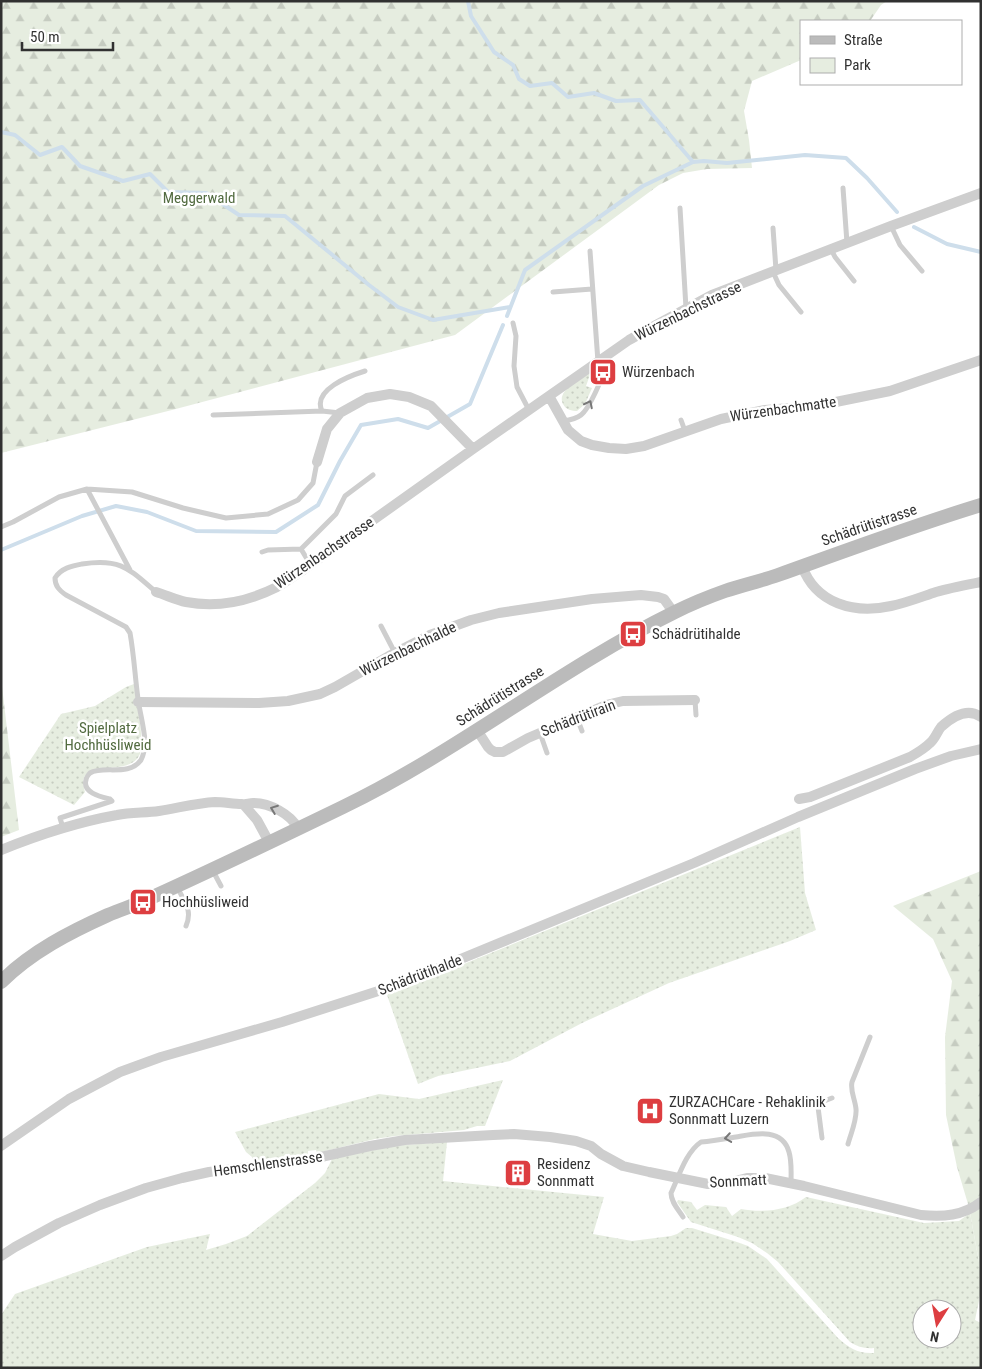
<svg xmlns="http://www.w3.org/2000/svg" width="982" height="1369" font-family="'Roboto Condensed',sans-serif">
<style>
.green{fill:url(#green-dots);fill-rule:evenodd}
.forest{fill:url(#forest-firs)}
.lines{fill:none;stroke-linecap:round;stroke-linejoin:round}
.stream{stroke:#cedeeb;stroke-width:4}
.lane{stroke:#cecece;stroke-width:5}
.street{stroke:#cecece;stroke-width:10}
.secondary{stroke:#bbb;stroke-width:14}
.oneway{stroke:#787878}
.labels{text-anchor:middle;stroke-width:5;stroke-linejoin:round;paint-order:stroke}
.park-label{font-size:15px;fill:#526b40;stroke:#fff}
.street-label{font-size:15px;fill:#313131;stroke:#fff}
.poi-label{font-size:15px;fill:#313131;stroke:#fff;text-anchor:start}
</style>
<defs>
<pattern id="green-dots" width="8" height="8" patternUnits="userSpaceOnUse" patternTransform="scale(1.25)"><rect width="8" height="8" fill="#e6ede0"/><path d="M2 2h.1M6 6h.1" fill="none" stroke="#c6ccc1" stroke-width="1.8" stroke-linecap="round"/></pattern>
<pattern id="forest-firs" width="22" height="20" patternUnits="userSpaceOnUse" patternTransform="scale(1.25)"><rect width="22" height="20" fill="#e6ede0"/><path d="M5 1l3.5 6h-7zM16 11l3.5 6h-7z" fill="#c6ccc1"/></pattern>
</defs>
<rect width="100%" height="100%" fill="#fff"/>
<path class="green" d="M597 368 599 370 597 377 593 375H590L586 386 592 388 585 404 577 411C572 411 566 410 563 404 555 390 587 375 597 368Z
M134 684C136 699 146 744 139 756 126 779 73 755 85 792L74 805 19 777 61 714 95 706 126 687Z
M800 827 805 893 816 930 790 941 669 983 582 1023 510 1061 438 1076 418 1084 387 995 389 992 432 977Z
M503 1080 485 1126H477L464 1130 395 1136 375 1139 317 1153 316 1150 308 1151V1154L258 1160H253L252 1157 246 1152 235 1132 379 1094 419 1099Z
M447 1142 443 1181 604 1197 593 1234 632 1241 671 1236 677 1234 686 1228H692L737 1242 748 1246 767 1259 838 1338C849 1348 858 1354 874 1353V1348C865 1349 858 1347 850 1342L778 1262 767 1253 752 1243 738 1237 691 1222 677 1202 678 1200 691 1202 697 1210 705 1205 726 1207 732 1216 741 1209C762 1213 788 1211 806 1197L924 1223 959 1221 970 1213 981 1273V1291L975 1320 981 1323V1368H1V1315L15 1294 147 1247 210 1234 206 1250 226 1244 247 1236 315 1183 325 1173 332 1159 391 1146ZM922 1309H952V1339H922Z"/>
<path class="forest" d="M1 1H887L881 5 870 21H801V60L752 81 744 111 749 140 752 168 707 169 683 173 659 185 455 335 172 410 1 453Z
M1 678 19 830 1 837Z
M981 871V1198L973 1203 968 1204 957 1167 946 1115 945 1037 952 981 933 939 893 906Z
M981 1206V1273L970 1213Z"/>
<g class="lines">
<path class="stream" d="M468 1 471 16 494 52 513 65 519 79 530 86 552 83 568 97 594 93 616 101 640 100 693 162
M1 132 15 135 40 155 62 147 80 166 123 181 150 174 168 192 206 193 239 215 285 216 369 285 398 307 433 320 510 307
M914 227 947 244 981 252
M507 316 525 270 643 186 693 162 704 161 727 163 805 155 846 158 867 178 897 212
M1 550 82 516 116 506 147 512 196 531 276 532 318 505 340 461 361 425 398 419 428 428 470 404 503 325"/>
<path class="lane" d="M843 188 847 243
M680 208 686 308
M891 226 900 245 922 271
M773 228 776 270
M831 249 835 257 854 281
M590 251 598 362
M773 272 779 285 801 312
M553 292 592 289
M513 323 516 336 514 366 517 387 529 410
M322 411C312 390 349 376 365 371
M213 415 322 411 340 413
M681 420 685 431
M563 421C570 420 576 419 581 415 589 409 604 376 605 366 605 363 605 361 604 358
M1 527 13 522 59 497 87 489
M301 549 336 514 345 496 373 475
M262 552 268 550 301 549 310 564
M130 570 87 489 132 492 183 508 226 518 268 514 298 500 313 483 317 462
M381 626 395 653
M695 700 696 715
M577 718 582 731
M540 733 547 753
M63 828 60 818 112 801 110 799C102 797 82 793 86 780 86 778 89 774 90 773 103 765 129 777 141 760 144 754 145 747 145 741 144 727 140 713 138 699 135 677 134 655 130 633L126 627 66 595C59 590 55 586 55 578 61 568 72 566 82 564 121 558 129 569 156 592
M213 871 221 886
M177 887C184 901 193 910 186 926
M822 1138 818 1107 819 1103 832 1098
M848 1144C851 1133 857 1120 856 1109 855 1099 850 1091 852 1082L870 1037
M683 1217C678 1209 671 1202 671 1193 679 1176 686 1152 701 1142 713 1141 724 1139 736 1137 754 1134 782 1127 789 1152 792 1162 791 1173 791 1183"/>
<path class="street" d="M549 396 568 430 581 441 592 445 609 448 626 449 644 446 721 419 765 410 816 406 890 391 981 360
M317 462 327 429 340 413 367 398 390 394 409 397 431 406 473 449
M802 566C816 604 854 614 891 606 906 603 921 597 936 592 950 588 966 585 981 582
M156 592C166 595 176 600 186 602 217 608 249 601 277 587 286 582 295 575 303 570L473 449 629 340 658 324 712 295 891 226 981 193
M138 702 259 703 288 701 320 694 335 687 389 656 430 635 471 620 499 613 592 599 641 595 658 597 664 599 674 613
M477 730 488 747 491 750 495 752H503L528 738 606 705 623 701 695 700
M799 799 810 797 910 757C917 753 924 749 930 743 935 739 937 732 941 727 952 717 967 707 981 717
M244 805 257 820 269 842
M1 850C38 835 78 822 117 815 131 812 145 813 159 811 178 808 197 803 215 802 224 802 233 804 242 804 246 805 249 803 253 803 270 803 290 814 298 828
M1 1146 69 1099 120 1072 161 1057 282 1022 400 984 694 863 798 817 915 769 951 756 981 749
M1 1256 15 1247 59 1223 100 1205 146 1188 182 1178 209 1172 312 1159 370 1146 405 1140 493 1135 514 1134 550 1137 576 1141 591 1146 601 1154 623 1166 649 1172 708 1184H723L747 1178H765L804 1186 921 1215C943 1217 963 1216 981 1202"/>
<path class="secondary" d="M1 982C31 952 70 932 108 915 120 910 132 906 144 901 211 871 277 839 343 807 459 751 559 669 675 612 691 604 708 597 725 591 743 585 761 581 778 575 845 551 912 526 981 505"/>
</g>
<defs><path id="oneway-chevron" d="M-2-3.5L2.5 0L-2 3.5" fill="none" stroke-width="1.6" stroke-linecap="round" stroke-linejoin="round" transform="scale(1.25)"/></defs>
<g class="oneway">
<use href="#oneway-chevron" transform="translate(589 404) rotate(-63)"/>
<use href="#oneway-chevron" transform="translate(274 809) rotate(-159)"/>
<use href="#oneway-chevron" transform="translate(728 1138) rotate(171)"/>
</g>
<defs>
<g id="bus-square" transform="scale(1.4375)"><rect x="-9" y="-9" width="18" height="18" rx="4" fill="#dd3e41" stroke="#fff"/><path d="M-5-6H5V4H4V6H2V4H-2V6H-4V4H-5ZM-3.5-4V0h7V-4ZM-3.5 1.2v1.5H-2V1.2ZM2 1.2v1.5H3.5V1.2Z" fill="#fff"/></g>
<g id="hospital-square" transform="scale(1.4375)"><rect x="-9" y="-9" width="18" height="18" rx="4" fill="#dd3e41" stroke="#fff"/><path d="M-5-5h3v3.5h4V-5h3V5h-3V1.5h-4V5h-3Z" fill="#fff"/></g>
<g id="building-square" transform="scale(1.4375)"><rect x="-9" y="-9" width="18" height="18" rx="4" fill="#dd3e41" stroke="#fff"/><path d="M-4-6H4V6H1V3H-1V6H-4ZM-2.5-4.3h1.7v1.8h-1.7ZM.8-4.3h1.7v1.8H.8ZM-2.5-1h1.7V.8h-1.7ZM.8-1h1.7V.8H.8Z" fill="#fff"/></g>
</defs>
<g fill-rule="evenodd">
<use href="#bus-square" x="603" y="372"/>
<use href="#bus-square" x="633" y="634"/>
<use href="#bus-square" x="143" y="902"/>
<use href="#hospital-square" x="650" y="1111"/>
<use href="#building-square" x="518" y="1173"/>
</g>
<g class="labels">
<g class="park-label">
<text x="199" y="203">Meggerwald</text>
<text x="108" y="733">Spielplatz<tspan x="108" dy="17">Hochhüsliweid</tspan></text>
</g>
<g class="street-label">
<text transform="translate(688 311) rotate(-26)" y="5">Würzenbachstrasse</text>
<text transform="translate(783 409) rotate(-8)" y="5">Würzenbachmatte</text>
<text transform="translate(869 525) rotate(-19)" y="5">Schädrütistrasse</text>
<text transform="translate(324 553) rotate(-34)" y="5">Würzenbachstrasse</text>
<text transform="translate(408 649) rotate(-26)" y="5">Würzenbachhalde</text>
<text transform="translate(500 696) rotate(-32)" y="5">Schädrütistrasse</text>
<text transform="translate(578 718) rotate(-21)" y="5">Schädrütirain</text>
<text transform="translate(420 975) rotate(-21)" y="5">Schädrütihalde</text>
<text transform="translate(268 1164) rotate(-8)" y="5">Hemschlenstrasse</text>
<text transform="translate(738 1181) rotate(-3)" y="5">Sonnmatt</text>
</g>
<g class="poi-label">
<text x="622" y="377">Würzenbach</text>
<text x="652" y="639">Schädrütihalde</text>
<text x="162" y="907">Hochhüsliweid</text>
<text x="669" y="1107">ZURZACHCare - Rehaklinik<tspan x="669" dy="17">Sonnmatt Luzern</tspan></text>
<text x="537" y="1169">Residenz<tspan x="537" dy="17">Sonnmatt</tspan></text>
</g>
</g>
<rect width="982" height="1369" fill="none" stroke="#313131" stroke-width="5"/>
<rect x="800" y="20" width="162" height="65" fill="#ffffff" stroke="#adadad"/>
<rect x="810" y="36" width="25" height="8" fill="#bbbbbb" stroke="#adadad"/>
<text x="844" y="45" font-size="15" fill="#313131">Straße</text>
<rect x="810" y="58" width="25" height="15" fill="#e6ede0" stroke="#adadad"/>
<text x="844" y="70" font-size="15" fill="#313131">Park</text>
<g transform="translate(937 1324) rotate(191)"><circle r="24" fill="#ffffff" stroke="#adadad"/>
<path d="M0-4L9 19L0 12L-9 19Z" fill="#dd3e41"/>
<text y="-8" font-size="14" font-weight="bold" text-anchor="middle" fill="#313131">N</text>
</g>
<path d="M22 42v8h91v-8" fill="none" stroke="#313131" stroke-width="2.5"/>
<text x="30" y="42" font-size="15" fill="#313131" stroke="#ffffff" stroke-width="4" paint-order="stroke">50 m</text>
</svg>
